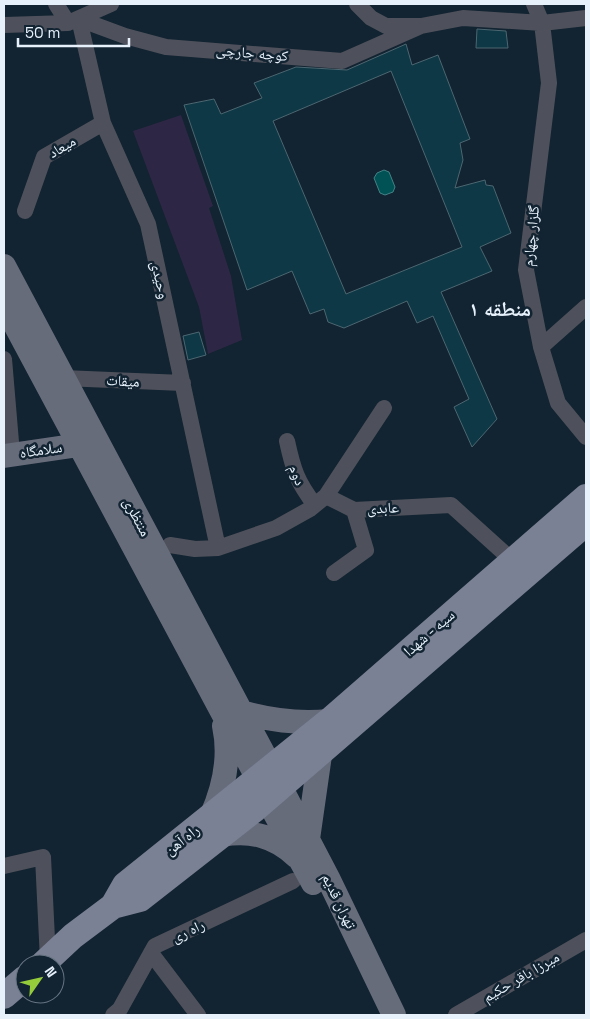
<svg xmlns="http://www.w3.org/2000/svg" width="590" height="1019" font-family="'Space Grotesk','Noto Naskh Arabic',sans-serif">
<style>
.green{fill:#2d2745}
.water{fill:#005254;stroke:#458286}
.building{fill:#0e3845;stroke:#4c6771;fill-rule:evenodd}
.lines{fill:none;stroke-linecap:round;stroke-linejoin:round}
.minor{stroke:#4e515b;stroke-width:16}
.secondary{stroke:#676c7b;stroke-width:24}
.primary{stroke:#7a8194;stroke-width:26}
.labels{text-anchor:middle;stroke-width:5;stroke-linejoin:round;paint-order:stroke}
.street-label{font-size:15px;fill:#e6f1fb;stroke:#122331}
.district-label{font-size:20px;font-weight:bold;fill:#e6f1fb;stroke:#122331}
</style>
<rect width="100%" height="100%" fill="#122331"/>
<path class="green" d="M181 115 213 206 209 208 231 276 242 340 208 354 199 307 133 131Z"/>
<path class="water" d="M384 170 389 172 395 187 393 192 385 195 380 193 374 178 377 173Z"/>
<path class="building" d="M477 29 506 31 508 48H476Z
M406 44 412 65 438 55 470 139 460 143 463 160 455 188 485 180 486 185 493 186 511 233 480 247 492 271 441 292 497 419 472 447 454 407 469 399 433 316 417 323 407 301 344 328 328 322 324 309 310 314 292 271 247 290 184 105 214 99 221 114 262 98 254 83 296 67 347 70ZM391 71 462 247 346 294 273 121Z
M199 332 206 355 188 360 183 336Z"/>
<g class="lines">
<path class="minor" d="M56 4 68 23
M357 4 371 18 386 26H421L463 18 542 23 586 18
M534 4 542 23 549 83 526 270 541 347 558 403 586 437
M79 19 103 123 148 224 218 548
M79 19 125 36 166 47 342 61 421 26
M4 25 68 23 111 4
M25 211 44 157 103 123
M541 347 586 307
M4 359 12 454
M63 378 183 383
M287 441C293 469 297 482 315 505
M326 496 384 408
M170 545 195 549 218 548 276 528 310 509 326 496 354 510 451 505 513 561
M334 573 366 550 354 510
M4 866 43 857 48 960
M151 953 198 1015
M113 1015 120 1009 155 946 293 881
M456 1015 586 940"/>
<path class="secondary" d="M4 266 271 768
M4 304 258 779
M4 456 79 445
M241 712C272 721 298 724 329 721
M281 788 328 878 394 1015
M267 799 313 883
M211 817C224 788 231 758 224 726
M222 835C251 830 275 836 296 856
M308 839 320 755"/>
<path class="primary" d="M113 906 140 899 255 809 586 523
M43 964 73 936 113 906 125 885 329 721 586 497
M4 996 25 978"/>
</g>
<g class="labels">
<g class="street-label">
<text transform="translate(252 53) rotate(5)" y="5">کوچه جارچی</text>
<text transform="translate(62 147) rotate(-31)" y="5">میعاد</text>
<text transform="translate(531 236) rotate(-84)" y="5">گلزار چهارم</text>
<text transform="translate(160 280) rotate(78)" y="5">وحیدی</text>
<text transform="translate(123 381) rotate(3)" y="5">میقات</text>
<text transform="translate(41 450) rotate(-8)" y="5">سلامگاه</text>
<text transform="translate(297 475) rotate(68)" y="5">دوم</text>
<text transform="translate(383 508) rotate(-2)" y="5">عابدی</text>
<text transform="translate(137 517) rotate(62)" y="5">منتظری</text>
<text transform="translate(429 633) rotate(-41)" y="5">سپه - شهدا</text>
<text transform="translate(182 840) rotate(-38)" y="5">راه آهن</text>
<text transform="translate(339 901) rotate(64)" y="5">تهران قدیم</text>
<text transform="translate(188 931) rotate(-25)" y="5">راه ری</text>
<text transform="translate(521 977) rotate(-30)" y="5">میرزا باقر حکیم</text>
</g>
<g class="district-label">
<text x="500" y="316">منطقه ۱</text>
</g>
</g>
<rect width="590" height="1019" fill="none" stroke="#e6f1fb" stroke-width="10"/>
<g transform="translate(40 979) rotate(56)"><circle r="24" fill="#122331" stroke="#677582"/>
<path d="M0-4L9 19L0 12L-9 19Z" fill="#95cc3b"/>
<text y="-8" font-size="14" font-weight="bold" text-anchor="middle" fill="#e6f1fb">N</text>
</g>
<path d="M18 38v8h111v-8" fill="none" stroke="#e6f1fb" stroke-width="2.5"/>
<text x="25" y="38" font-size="15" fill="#e6f1fb" stroke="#122331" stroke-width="4" paint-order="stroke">50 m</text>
</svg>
